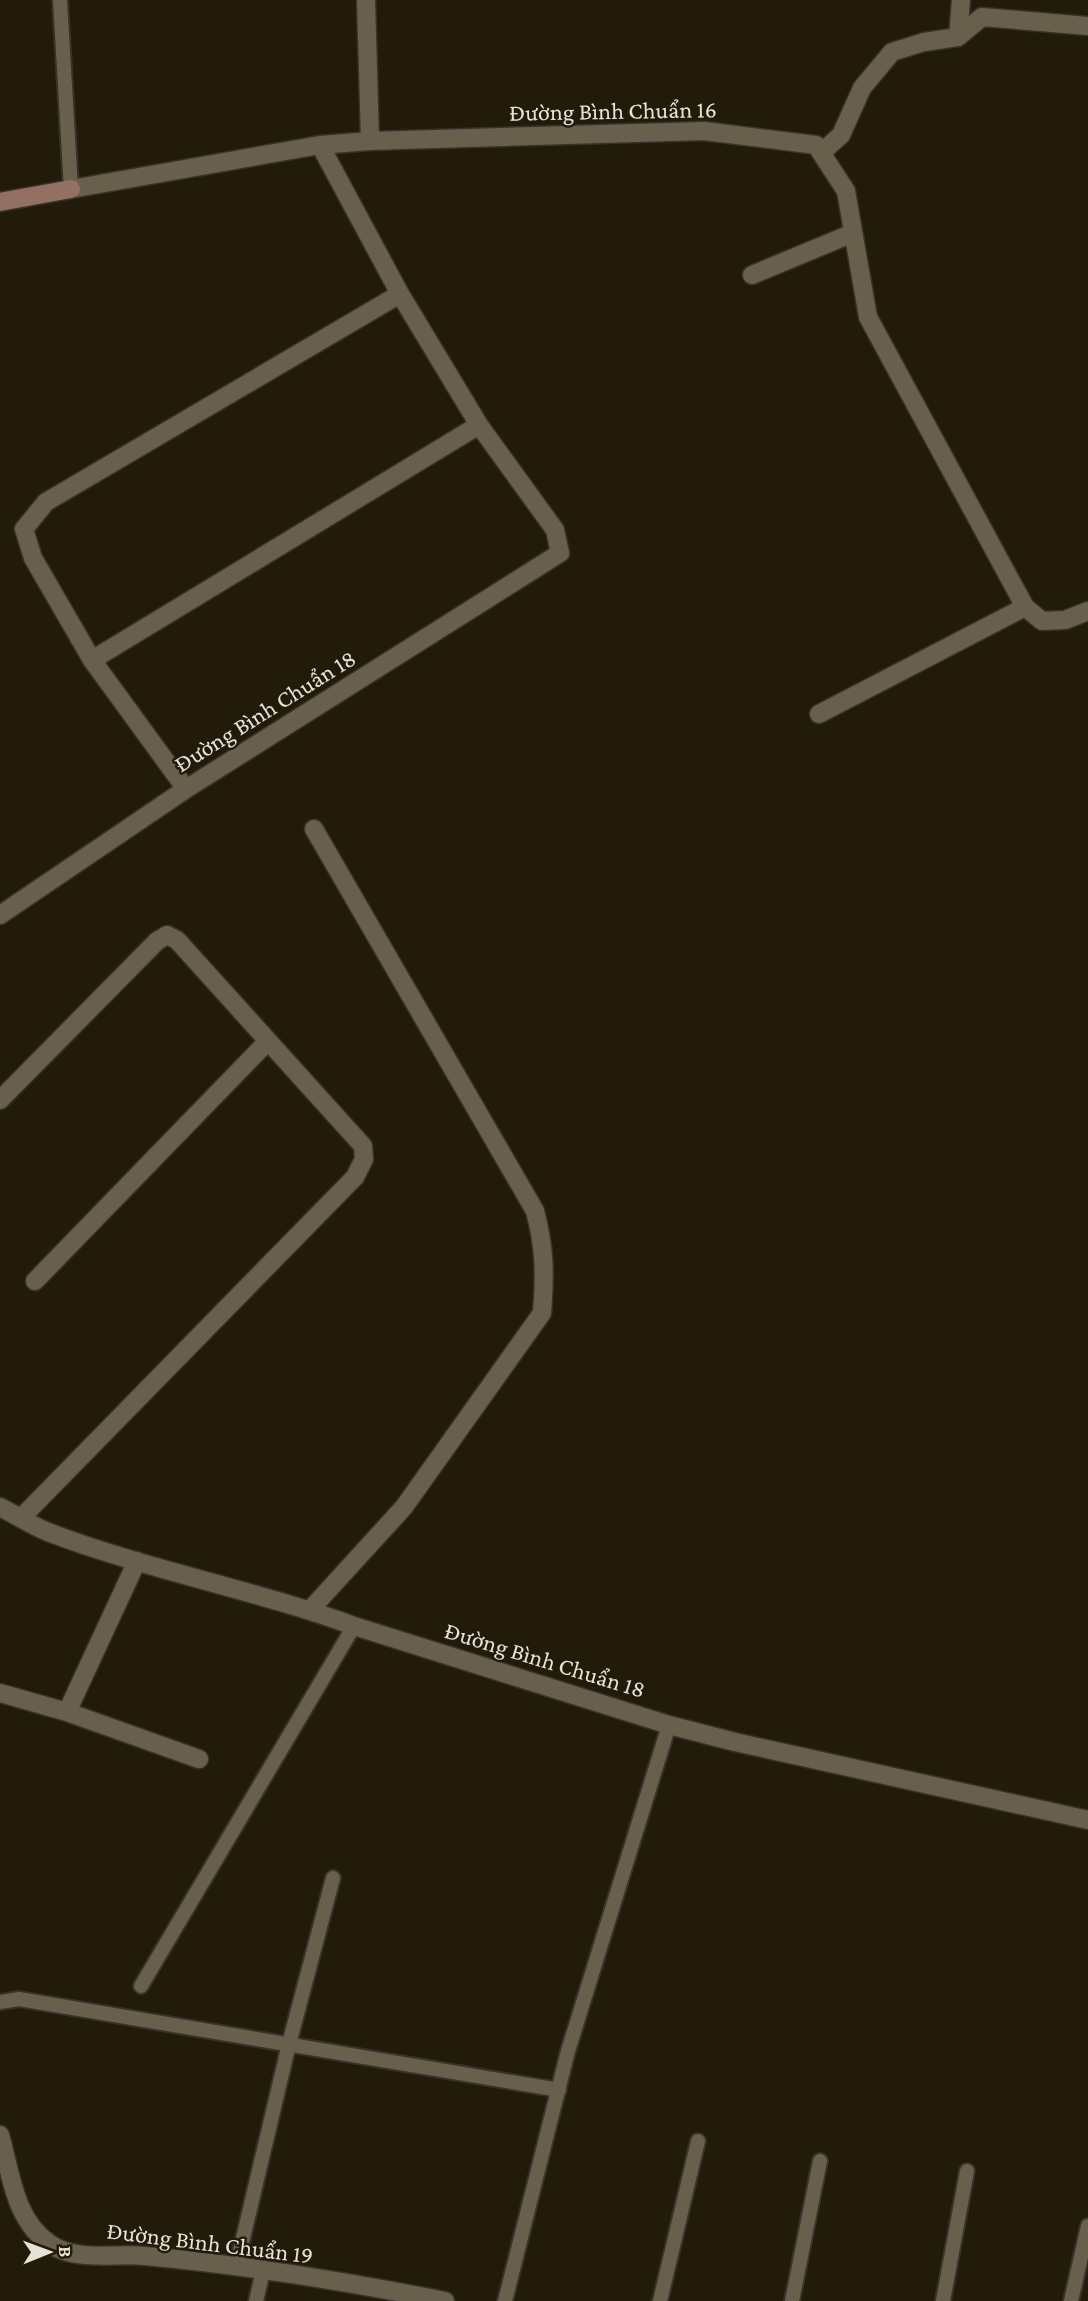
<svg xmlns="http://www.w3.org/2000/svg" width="1088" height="2301" font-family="'Crimson Pro',serif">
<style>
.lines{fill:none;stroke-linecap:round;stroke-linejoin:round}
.lane-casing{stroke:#37322b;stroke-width:18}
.street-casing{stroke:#37322b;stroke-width:21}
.secondary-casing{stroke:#37322b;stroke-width:21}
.lane{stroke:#68604d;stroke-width:14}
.street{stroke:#68604d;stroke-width:18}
.secondary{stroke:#937062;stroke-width:18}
.labels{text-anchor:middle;stroke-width:5;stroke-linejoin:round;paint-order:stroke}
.street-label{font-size:24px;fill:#e7e2d8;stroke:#221b0a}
</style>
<rect width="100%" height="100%" fill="#221b0a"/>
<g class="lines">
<g class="lane-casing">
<path id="lane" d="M60 0 71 189
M141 1986 354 1626
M0 2002 19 1999 559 2090
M236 2268 289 2044 333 1878
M256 2301 263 2271
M505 2301 568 2051 669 1725
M660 2301 698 2141
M792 2301 820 2161
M943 2301 967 2171
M1071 2301 1088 2226"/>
</g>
<g class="street-casing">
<path id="street" d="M366 0 370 141
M958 37 961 0
M821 153 841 135 862 88 892 52 924 42 958 37 982 17 1088 26
M71 189 320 145 370 141 704 131 816 145 846 191 868 317 1025 607 1042 621 1065 620 1088 611
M752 275 853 233
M92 660 479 425
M819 714 1025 607
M186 789 92 660 33 558 24 529 46 502 400 294
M0 915 186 789 560 553 555 530 479 425 400 294 320 145
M0 1100 157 941 167 935 177 940 363 1146 364 1159 355 1177 21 1518
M35 1281 267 1042
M0 1507C16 1515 31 1525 48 1532 147 1570 253 1589 354 1626L669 1725 735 1742 1088 1820
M137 1561 67 1712 199 1759
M310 1610 404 1507 542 1313C545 1274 545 1249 535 1211L314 829
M0 1693 67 1712
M0 2135C11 2173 14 2220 50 2244 76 2262 115 2253 145 2256 243 2265 349 2282 445 2301"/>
</g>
<g class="secondary-casing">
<path id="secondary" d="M0 202 71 189"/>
</g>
<use href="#lane" class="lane"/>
<use href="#street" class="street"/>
<use href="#secondary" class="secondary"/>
</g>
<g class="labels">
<g class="street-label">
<text transform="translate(613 111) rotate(-1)" y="8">Đường Bình Chuẩn 16</text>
<text transform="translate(265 711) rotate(-32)" y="8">Đường Bình Chuẩn 18</text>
<text transform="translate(545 1660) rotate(17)" y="8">Đường Bình Chuẩn 18</text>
<text transform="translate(210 2243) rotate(7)" y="8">Đường Bình Chuẩn 19</text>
</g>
</g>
<g transform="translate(49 2252) rotate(89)" stroke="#221b0a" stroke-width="5" paint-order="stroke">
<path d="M0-5L12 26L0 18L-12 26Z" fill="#e7e2d8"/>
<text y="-10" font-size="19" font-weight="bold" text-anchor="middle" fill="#e7e2d8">B</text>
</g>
</svg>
